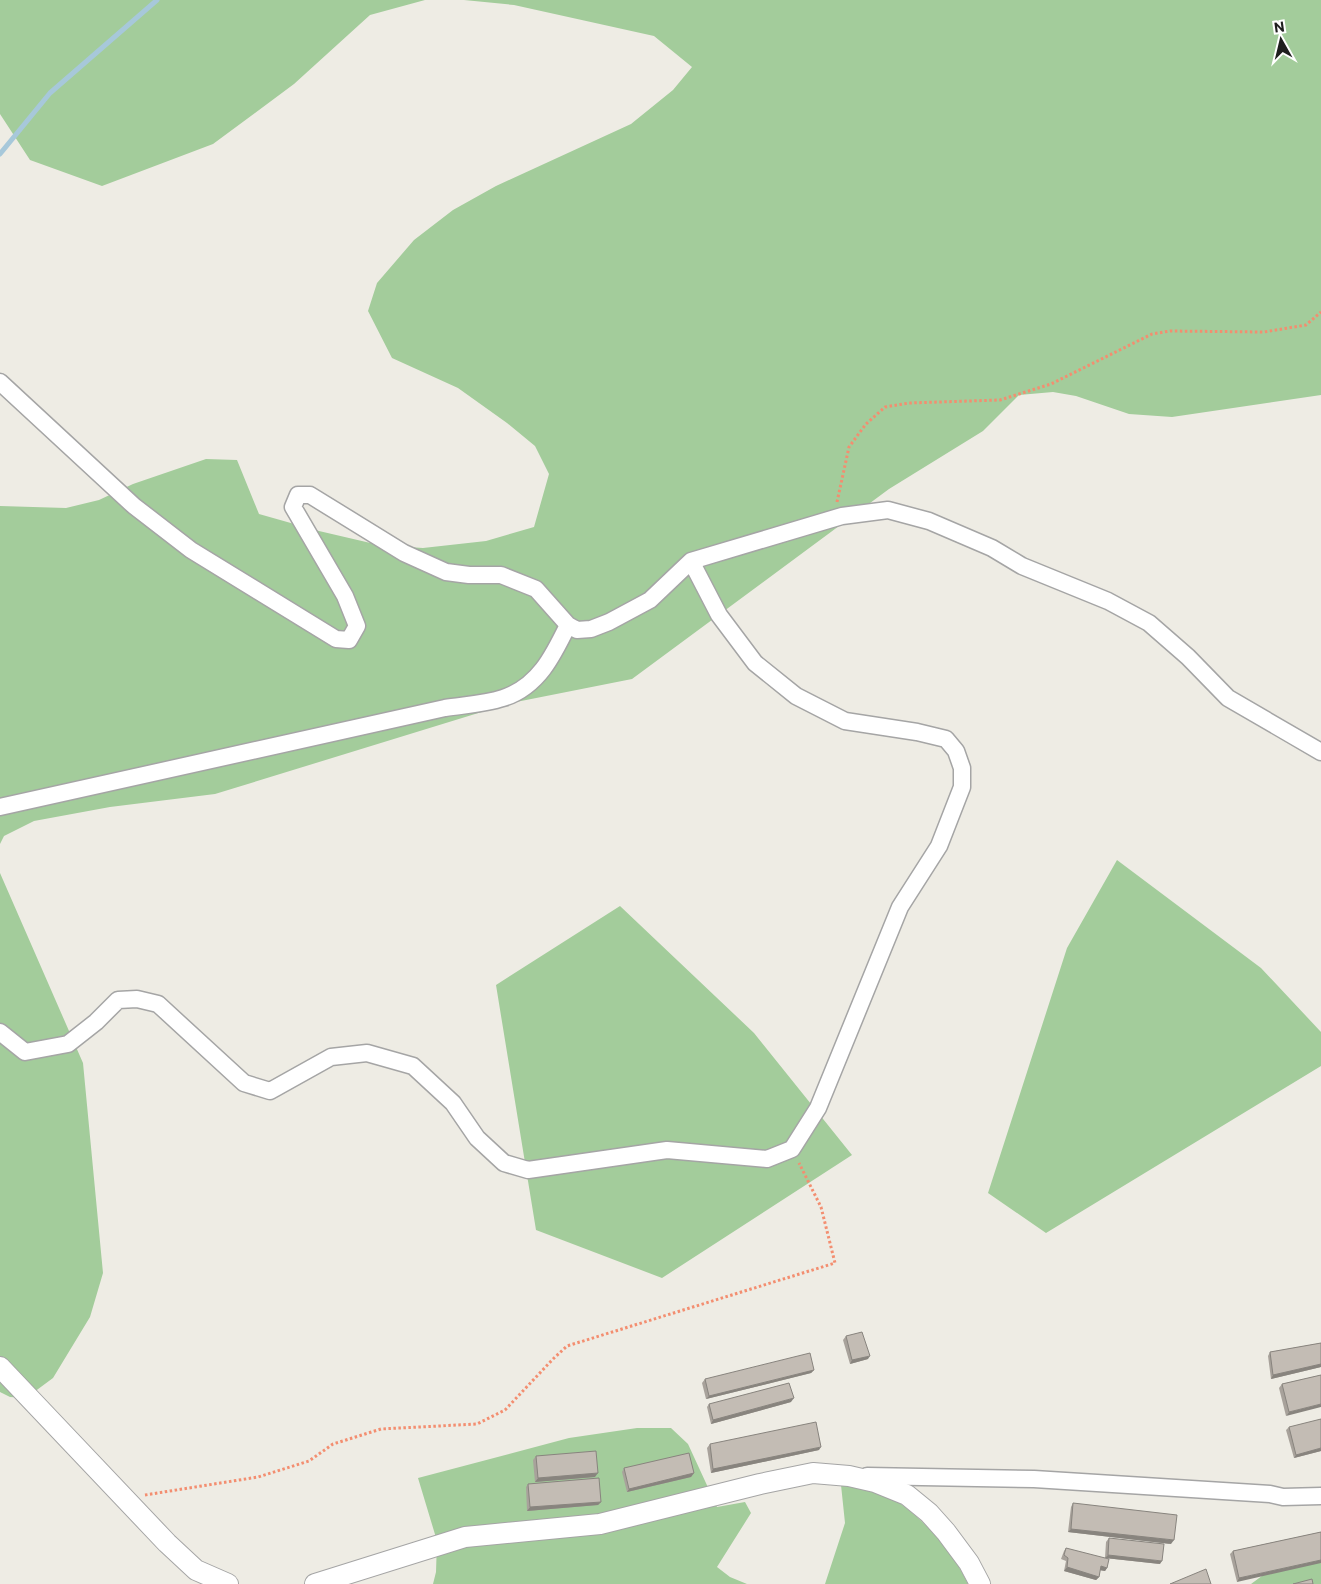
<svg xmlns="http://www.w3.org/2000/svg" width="1321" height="1584" font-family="Commissioner,sans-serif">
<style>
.forest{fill:#a3cc9b}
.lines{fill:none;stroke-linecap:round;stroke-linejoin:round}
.stream{stroke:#a7c8da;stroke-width:5}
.minor-casing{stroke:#a5a5a5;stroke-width:19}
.tertiary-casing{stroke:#a5a5a5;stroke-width:22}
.path{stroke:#f38e70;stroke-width:3;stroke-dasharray:2.5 2.5;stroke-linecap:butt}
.minor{stroke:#fff;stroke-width:16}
.tertiary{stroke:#fff;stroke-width:20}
.wall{fill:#a8a29b}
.shaded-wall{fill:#88847e}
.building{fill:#c3bcb4;stroke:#88847e}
</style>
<rect width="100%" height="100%" fill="#eeece4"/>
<path class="forest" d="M0 0H425L370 15 294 84 213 144 102 186 30 160 0 114Z
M464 0H1321V395L1172 417 1129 414 1076 396 1053 392 1019 395 983 431 889 489 632 679 511 703 215 794 110 807 34 821 4 836 0 844V506L66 508 99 500 133 484 206 459 237 460 259 514 319 531 379 545 423 548 486 541 534 527 549 474 535 446 507 423 458 388 392 358 368 311 377 283 414 240 453 210 496 186 631 124 673 90 692 67 654 36 514 5Z
M1117 860 1261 968 1321 1032V1066L1046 1233 988 1193 1067 948Z
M0 873 83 1063 103 1273 90 1317 53 1378 26 1398 10 1397 0 1392Z
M620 906 754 1033 852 1155 662 1278 536 1230 496 985Z
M637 1428H671L688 1444 717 1507 745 1502 751 1513 717 1567 730 1577 747 1584H433L436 1572 437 1541 418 1478 569 1438Z
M851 1483C862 1486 875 1488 885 1494 917 1511 953 1550 968 1584H825L845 1523 841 1485Z
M1321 1532V1584H1251Z"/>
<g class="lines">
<path class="stream" d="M0 154 50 93 157 0"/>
<g class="minor-casing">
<path id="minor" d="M0 382 134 506 191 550 336 639 349 640 357 626 345 596 293 507 298 495H310L404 553 446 572 469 575H501L536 589 568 625 577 630 591 629 609 622 650 600 691 561 842 516 888 510 929 521 992 548 1022 566 1108 601 1149 623 1188 657 1228 698 1321 752
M0 807 445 708C464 705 485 704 503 698 538 687 553 656 568 625
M0 1032 25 1052 68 1044 96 1022 118 1000 137 999 158 1004 244 1083 270 1091 331 1057 367 1053 413 1066 453 1103 477 1138 504 1163 528 1170 667 1150 767 1159 792 1149 818 1108 900 907 939 846 962 787V768L956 751 946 739 917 732 845 721 796 696 755 663 719 615 691 561
M867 1476 1034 1479 1270 1494 1283 1497 1321 1496"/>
</g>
<g class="tertiary-casing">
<path id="tertiary" d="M0 1367 167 1543 196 1570 228 1584
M315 1584 465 1537 600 1524 760 1484 813 1473 849 1476 875 1482 907 1495 929 1513 946 1532 969 1563 980 1584"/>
</g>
<path class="path" d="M837 502 849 447 866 424 885 407 909 403 1000 400 1051 384 1152 334 1170 331 1264 332 1306 325 1321 312
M145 1495 258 1477 309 1461 333 1444 381 1429 477 1424 505 1410 553 1359 567 1346 835 1263 821 1207 799 1163"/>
<use href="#minor" class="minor"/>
<use href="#tertiary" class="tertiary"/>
</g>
<path class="wall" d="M846 1336 868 1359 850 1364 843 1340Z
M1321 1343V1367L1271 1379 1268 1356 1270 1352Z
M814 1370 811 1373 706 1399 702 1383 705 1379Z
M1321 1375 1286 1416 1279 1388 1282 1384Z
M791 1402 711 1424 707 1407 709 1404Z
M1289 1427 1321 1451 1294 1458 1286 1430Z
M710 1444 819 1450 711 1473 707 1448Z
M536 1456 595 1477 535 1482 533 1460Z
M624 1468 694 1473 691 1477 627 1492 622 1472Z
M528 1484 601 1502 598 1505 527 1511 526 1487Z
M1073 1503 1171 1544 1068 1532 1071 1507Z
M1321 1532 1237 1582 1230 1554 1233 1551Z
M1109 1538 1160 1564 1105 1558 1106 1542Z
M1066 1548 1107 1568 1105 1571 1100 1570 1099 1577 1096 1580 1064 1571 1066 1561 1061 1559 1064 1551Z"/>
<path class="shaded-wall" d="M870 1356 868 1359 850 1364 852 1360Z
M1321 1364V1367L1271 1379 1273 1375Z
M814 1370 811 1373 706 1399 709 1396Z
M794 1398 791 1402 711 1424 713 1420Z
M1321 1404V1407L1286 1416 1289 1412Z
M821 1447 819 1450 711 1473 713 1469Z
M1321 1448V1451L1294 1458 1296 1455Z
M598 1473 595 1477 535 1482 538 1478Z
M694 1473 691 1477 627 1492 629 1489Z
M601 1502 598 1505 527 1511 530 1507Z
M1071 1529 1174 1540 1171 1544 1068 1532Z
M1108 1555 1162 1561 1160 1564 1105 1558Z
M1321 1560V1563L1237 1582 1239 1578Z
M1101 1566 1107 1568 1105 1571 1099 1570Z
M1067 1567 1099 1577 1096 1580 1064 1571Z"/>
<path class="building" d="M862 1332 870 1356 852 1360 846 1336Z
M1321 1343V1364L1273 1375 1270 1352Z
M810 1353 814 1370 709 1396 705 1379Z
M1321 1375V1404L1289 1412 1282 1384Z
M789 1383 794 1398 713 1420 709 1404Z
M1321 1419V1448L1296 1455 1289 1427Z
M816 1422 821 1447 713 1469 710 1444Z
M596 1451 598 1473 538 1478 536 1456Z
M689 1453 694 1473 629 1489 624 1468Z
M599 1478 601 1502 530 1507 528 1484Z
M1073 1503 1177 1515 1174 1540 1071 1529Z
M1321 1532V1560L1239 1578 1233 1551Z
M1109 1538 1164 1544 1162 1561 1108 1555Z
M1066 1548 1109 1559 1107 1568 1101 1566 1099 1577 1067 1567 1068 1558 1064 1555Z
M1206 1569 1211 1584H1170Z
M1312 1579 1313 1584H1293Z"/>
<g transform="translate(1281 40) rotate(352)" stroke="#ffffff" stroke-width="4" paint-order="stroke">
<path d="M0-4L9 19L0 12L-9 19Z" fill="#1e1e1e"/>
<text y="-8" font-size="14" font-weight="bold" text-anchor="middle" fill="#1e1e1e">N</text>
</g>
</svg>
